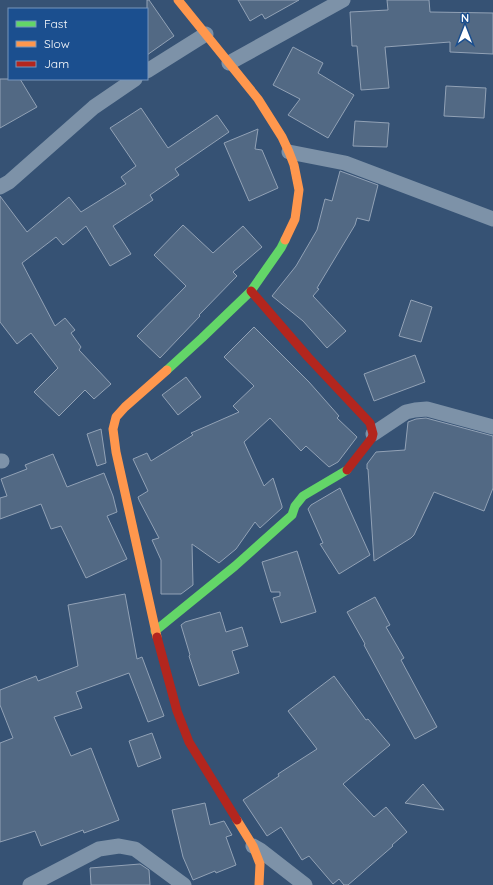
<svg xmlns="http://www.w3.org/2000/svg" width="493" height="885" font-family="Quicksand,sans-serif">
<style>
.building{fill:#526984;stroke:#92a2b6}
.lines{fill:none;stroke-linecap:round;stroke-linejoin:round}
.street{stroke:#7d92a8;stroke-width:15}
.fast{stroke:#63d668;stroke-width:9}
.slow{stroke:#ff974d;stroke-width:9}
.jam{stroke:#b3261e;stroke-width:9}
</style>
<rect width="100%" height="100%" fill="#365274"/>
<path class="building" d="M147 0H149L174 36 147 55Z
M238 0H299L265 19 262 14 250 21Z
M387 0H429L430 12 493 13V54L450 52V42L385 47 389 88 361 90 357 46H352L350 12 388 10Z
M293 47 323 63 318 73 354 95 328 138 288 115 300 99 273 85Z
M0 79H20L37 107 0 128Z
M446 86 486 88 484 118 444 116Z
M141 108 168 148 217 115 229 132 175 169 179 175 150 195 153 200 113 226 131 254 110 266 86 226 63 245 56 237 22 263 55 326 65 318 75 330 71 333 81 347 79 350 111 384 94 399 85 390 59 416 34 392 58 368 31 333 17 344 0 322V196L27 232 69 197 81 212 126 184 121 177 136 166 110 128Z
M355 121 389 123 387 147 353 146Z
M258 129 255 149 262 150 278 188 249 201 224 143Z
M340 171 378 185 369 221 357 218 355 225 317 288 319 289 313 296 346 331 327 348 303 321 272 296 296 266 317 230 325 199 332 201Z
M183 225 213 253 243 226 262 247 233 272 237 276 199 315 200 316 160 358 137 336 186 286 154 255Z
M411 300 432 307 421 342 399 336Z
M254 327 309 382 339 416 337 418 357 437 338 462 329 467 306 446 301 451 270 418 244 442 264 486 273 478 282 506V508L260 528 255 522 236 549 219 563 192 544 193 585 181 594H161V560L152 540 159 538 139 500 138 497 148 491 133 459 147 453 151 461 193 435 191 433 239 412 233 406 254 386 224 357Z
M415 355 425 382 374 401 364 374Z
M186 377 201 397 178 415 162 395Z
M426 418 493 436V488L484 511 434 492 414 535 411 538 374 561 368 469H367V464L376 452 405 450 408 422 416 419Z
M101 429 106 463 97 466 87 434Z
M53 454 67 487 104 473 113 496 117 512 107 516 127 559 86 578 61 526 51 529 41 504 0 519V498L7 496 1 479 27 469 25 465Z
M340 488 370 555 339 574 320 544 323 543 308 509 311 505Z
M297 551 316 612 281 623 273 598 280 596V592H271L262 562Z
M125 594 137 659 142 657 164 716 148 722 129 673 76 692 82 708 54 717 71 756 91 748 119 820 84 833 83 830 41 846 35 831 0 842V743L13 738 0 705V690L36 676 38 681 78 666 68 605Z
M375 597 390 625 386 627 404 658 401 660 437 727 415 739 364 645 365 644 347 612Z
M220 612 226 632 242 627 248 646 232 651 239 673 199 686 189 656 190 655 181 625 185 622Z
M334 676 366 720 368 719 390 745 343 784 374 817 386 807 407 832 392 845 393 846 348 885H344L339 879 333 884 309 856 302 860 281 827 267 836 243 800 279 776 278 774 317 749 288 711Z
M152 733 161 758 138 767 129 741Z
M423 784 444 810 405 803Z
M205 803 210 825 224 821 232 835 226 837 236 865 216 873 215 871 193 880 183 857 172 810Z
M140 864 149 870 150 885H91L90 868Z"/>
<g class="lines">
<path class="street" d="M229 63 343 0
M147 71 206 34
M289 152 345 163 493 219
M0 187 9 182 94 107 135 79
M373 434 406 412 415 410 427 409 493 427
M0 461H2
M253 846 260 850 305 885
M30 885 99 849 119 846 135 849 184 885"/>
<path class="fast" d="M167 370 202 338 251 291 281 248 285 240
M155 631 235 566 292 515 295 506 303 496 347 470"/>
<path class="slow" d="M178 0 258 99 282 137 289 152 294 165 299 190 295 219 285 240
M157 637 116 452 113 429 116 417 125 407 167 370
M237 820 253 846 260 864 259 885"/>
<path class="jam" d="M251 291 308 357 370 423 373 434 372 438 347 470
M157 637 177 711 189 742 237 820"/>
</g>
<rect x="8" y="8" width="140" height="72" fill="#1b4f8f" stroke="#7695bc"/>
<rect x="16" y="21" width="20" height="6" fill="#63d668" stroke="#7695bc"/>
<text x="44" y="28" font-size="12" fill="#ffffff">Fast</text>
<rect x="16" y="41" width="20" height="6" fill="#ff974d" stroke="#7695bc"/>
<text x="44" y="48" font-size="12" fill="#ffffff">Slow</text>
<rect x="16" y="61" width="20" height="6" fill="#b3261e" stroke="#7695bc"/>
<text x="44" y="68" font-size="12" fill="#ffffff">Jam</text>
<g transform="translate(465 28)" stroke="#1b4f8f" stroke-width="3" paint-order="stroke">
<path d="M0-3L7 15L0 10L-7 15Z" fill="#ffffff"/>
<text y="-6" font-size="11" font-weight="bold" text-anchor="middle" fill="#ffffff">N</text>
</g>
</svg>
